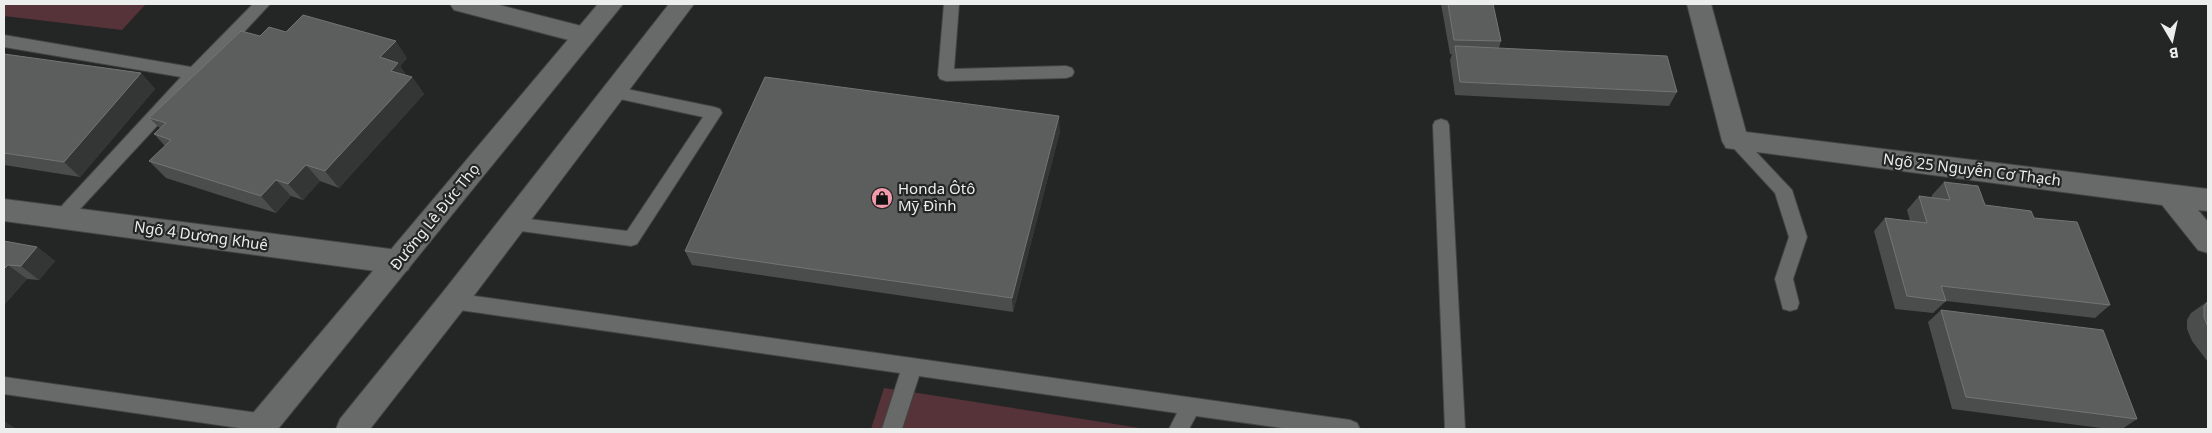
<svg xmlns="http://www.w3.org/2000/svg" width="2212" height="433" font-family="'Noto Sans',sans-serif">
<style>
.green{fill:#563239}
.lines{fill:none;stroke-linecap:round;stroke-linejoin:round}
.lane-casing{stroke:#424543;stroke-width:2}
.street-casing{stroke:#424543;stroke-width:2}
.secondary-casing{stroke:#424543;stroke-width:2}
.lane{fill:#676a68;fill-rule:evenodd}
.street{fill:#676a68;fill-rule:evenodd}
.secondary{fill:#676a68;fill-rule:evenodd}
.wall{fill:#4a4d4b}
.shaded-wall{fill:#333634}
.building{fill:#5c5e5d;stroke:#727573}
.labels{text-anchor:middle;stroke-width:4.5;stroke-linejoin:round;paint-order:stroke}
.street-label{font-size:15px;fill:#eceeed;stroke:#232624}
.poi-label{font-size:15px;fill:#eceeed;stroke:#232624;text-anchor:start}
</style>
<rect width="100%" height="100%" fill="#232624"/>
<path class="green" d="M4 4H146L122 30 4 16Z
M884 388 918 393 1146 429H871Z"/>
<g class="lines">
<g class="lane-casing">
<path id="lane" d="M253 4H270L68 222 62 224 56 222 53 217 56 212 181 77 4 47V35L191 67Z
M944 4H959L954 69 1066 66 1072 68 1074 72 1072 76 1066 78 946 81 940 79 938 75Z
M612 86 714 107 720 109 722 113 637 244 631 246 506 229 503 224 506 219 512 217 627 231 703 117 606 96 604 92 606 88Z
M1441 119 1447 121 1449 125 1465 429H1445L1433 125 1435 121Z
M1735 135 1741 136 1792 190 1807 237 1793 279 1799 303 1797 309 1790 311 1783 309 1775 279 1789 237 1775 193 1727 141 1729 136Z
M453 293 1350 420 1357 423 1360 429H1289L1196 416 1189 429H1169L1177 413 919 376 902 429H882L900 373 453 309 446 307 444 301 446 295Z
M4 377 264 414 271 417 274 423 271 429H246L4 394Z"/>
</g>
<g class="street-casing">
<path id="street" d="M450 4H495L593 29 596 35 593 41 584 44 454 10Z
M1687 4H1711L1746 132 2208 189V211L2198 210 2208 222V253L2198 250 2162 205 1726 148 1722 141Z
M4 199 398 250 408 254 412 262 408 270 398 274 4 221Z"/>
</g>
<g class="secondary-casing">
<path id="secondary" d="M598 4H623L278 429H244L248 419Z
M669 4H694L463 310 370 429H336L340 419 443 292Z"/>
</g>
<use href="#lane" class="lane"/>
<use href="#street" class="street"/>
<use href="#secondary" class="secondary"/>
</g>
<path class="wall" d="M1441 4H1493L1501 41 1499 48 1677 92 1669 106 1455 95 1450 60 1452 54H1450Z
M286 32 407 58 400 66 406 75 412 77 424 94 339 188 320 181 303 200 291 196 276 213 166 178 149 161 165 146 154 134 160 128 149 118 260 36Z
M4 54 141 73 155 89 80 177 4 165Z
M1060 131 1013 312 692 265 685 251Z
M1944 182 1985 205 2034 218 2110 305 2095 318 1946 301 1933 313 1895 309 1874 231 1885 218 1910 221 1907 210 1919 196 1932 198V195Z
M4 241 37 247 55 261 39 280 27 279 4 305Z
M2208 301V362L2192 341 2187 329V320L2191 313Z
M1941 310 2137 419 2122 429H2109L1952 409 1928 322Z"/>
<path class="shaded-wall" d="M396 41 407 58 400 66 409 80 412 77 424 94 339 188 325 171 380 57Z
M141 73 155 89 80 177 64 162Z
M1059 116 1060 131 1013 312 1012 298Z
M306 165 320 181 303 200 288 184Z
M276 180 291 196 276 213 261 196Z
M37 247 55 261 39 280 21 266Z
M8 265 27 279 4 305V269Z
M4 421 15 428 16 429H4Z"/>
<path class="building" d="M1448 4H1493L1501 41 1454 40Z
M303 15 396 41 380 57 398 63 391 71 412 77 325 171 306 165 288 184 276 180 261 196 149 161 171 140 154 134 166 123 149 118 241 31 260 36 269 27 286 32Z
M1455 46 1667 56 1677 92 1460 82Z
M4 54 141 73 64 162 4 153Z
M765 77 1059 116 1012 298 685 251Z
M1944 182 1978 186 1985 205 2031 211 2034 218 2077 222 2110 305 1941 286 1946 301 1907 296 1885 218 1927 223 1919 196 1950 200Z
M4 241 37 247 21 266 8 265 4 269Z
M2208 301V327L2204 317V307Z
M1941 310 2103 330 2137 419 1966 397Z"/>
<defs>
<g id="shop-disc" transform="scale(1.125)"><circle r="9.5" fill="#f39aac" stroke="#232624"/><path d="M-5-2.5h2.3a2.7 3.5 0 0 1 5.4 0H5L5.5 6h-11ZM-1.5-2.5h3a1.5 2.3 0 0 0-3 0Z" fill="#111"/></g>
</defs>
<g fill-rule="evenodd">
<use href="#shop-disc" x="882" y="198"/>
</g>
<g class="labels">
<g class="street-label">
<text transform="translate(1972 170) rotate(7)" y="5">Ngõ 25 Nguyễn Cơ Thạch</text>
<text transform="translate(435 217) rotate(-51)" y="5">Đường Lê Đức Thọ</text>
<text transform="translate(201 236) rotate(8)" y="5">Ngõ 4 Dương Khuê</text>
</g>
<g class="poi-label">
<text x="898" y="194">Honda Ôtô<tspan x="898" dy="17">Mỹ Đình</tspan></text>
</g>
</g>
<rect width="2212" height="433" fill="none" stroke="#eceeed" stroke-width="10"/>
<g transform="translate(2172 40) rotate(171)" stroke="#232624" stroke-width="4" paint-order="stroke">
<path d="M0-4L9 19L0 12L-9 19Z" fill="#eceeed"/>
<text y="-8" font-size="14" font-weight="bold" text-anchor="middle" fill="#eceeed">B</text>
</g>
</svg>
